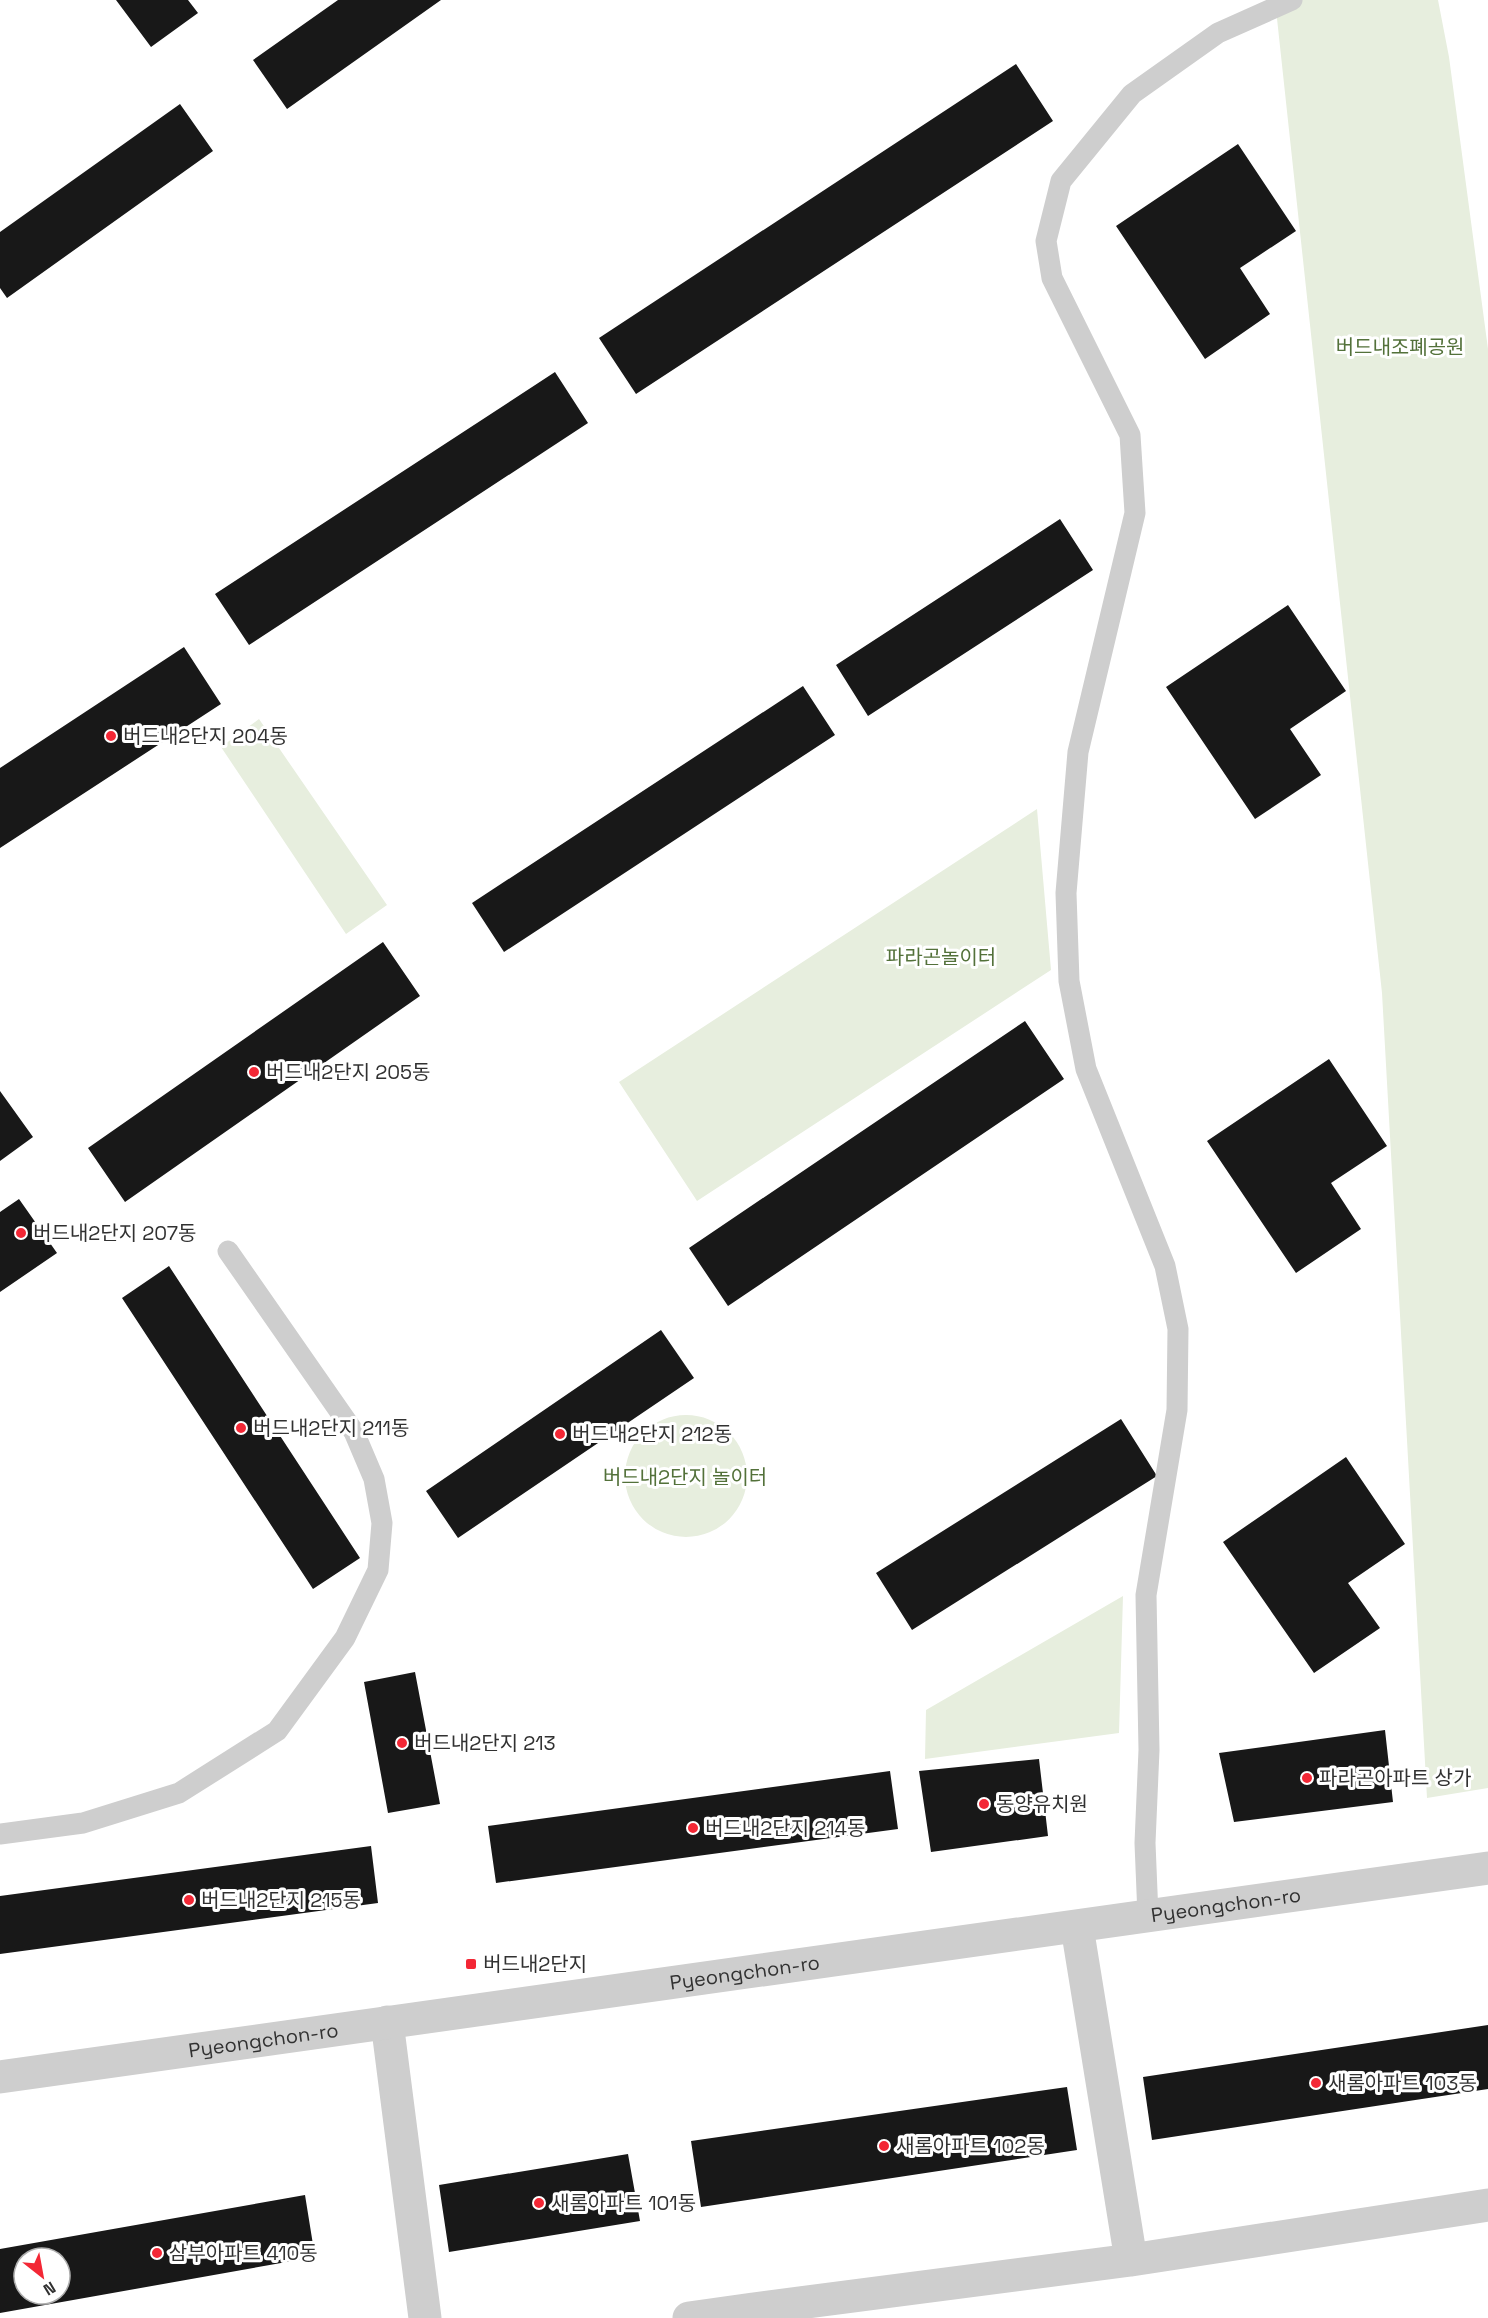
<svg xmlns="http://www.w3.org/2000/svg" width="1488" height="2318" font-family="'Space Grotesk','Noto Sans KR',sans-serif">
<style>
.green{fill:#e7eede}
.building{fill:#181818;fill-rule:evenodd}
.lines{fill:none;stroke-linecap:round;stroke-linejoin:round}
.service{stroke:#cecece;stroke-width:21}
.minor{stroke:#cecece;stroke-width:33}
.tertiary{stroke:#cecece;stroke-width:33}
.poi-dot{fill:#f32735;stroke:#fff;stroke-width:2}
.labels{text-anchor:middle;stroke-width:6;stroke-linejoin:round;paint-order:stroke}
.park-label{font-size:20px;fill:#53713a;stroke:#fff}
.poi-label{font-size:20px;fill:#313131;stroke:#fff;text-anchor:start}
.street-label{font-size:20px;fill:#313131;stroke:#fff}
</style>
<rect width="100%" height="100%" fill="#fff"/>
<path class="green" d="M1275 0H1438L1449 57 1488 349V1788L1427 1798 1382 993Z
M259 719 387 905 346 934 221 747Z
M1037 809 1051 970 697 1201 619 1082Z
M625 1476a61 61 0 1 1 122 0a61 61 0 1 1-122 0Z
M1123 1596 1119 1733 925 1759 926 1710Z"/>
<path class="building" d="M116 0H188L198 13 151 47Z
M338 0H441L287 109 253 60Z
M1016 64 1053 121 636 394 599 338Z
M180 104 213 151 7 298 0 288V232Z
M1238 144 1296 231 1240 268 1270 314 1205 359 1116 226Z
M555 372 588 423 249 645 215 594Z
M1060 519 1093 570 868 716 836 665Z
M1288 605 1346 691 1290 729 1321 775 1255 819 1166 687Z
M184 647 221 704 0 848V768Z
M803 686 835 735 504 952 472 903Z
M383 942 420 996 125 1202 88 1148Z
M1025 1021 1064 1079 728 1306 689 1248Z
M1329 1059 1387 1146 1331 1183 1361 1229 1296 1273 1207 1141Z
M0 1091 33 1137 0 1161Z
M19 1199 57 1253 0 1292V1212Z
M169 1266 360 1558 313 1589 122 1298Z
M661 1330 694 1378 458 1538 426 1491Z
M1121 1419 1157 1476 912 1630 876 1573Z
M1346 1457 1405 1544 1348 1583 1380 1628 1314 1673 1223 1542Z
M415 1672 440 1804 388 1813 364 1682Z
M1385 1730 1393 1802 1234 1822 1219 1753Z
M1039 1759 1048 1836 931 1852 919 1771Z
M890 1771 898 1829 496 1883 488 1826Z
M371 1846 378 1903 0 1954V1896Z
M1488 2025V2089L1152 2140 1143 2077Z
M1067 2087 1077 2150 701 2207 691 2141Z
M628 2154 640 2221 449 2252 439 2185Z
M305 2195 315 2257 0 2313V2249ZM24 2258H60V2294H24Z"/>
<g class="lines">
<path class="service" d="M0 1834 83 1823 179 1793 277 1731 345 1638 378 1570 382 1523 374 1479 354 1432 228 1251
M1148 1916 1145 1843 1149 1750 1146 1595 1177 1410 1178 1329 1165 1266 1086 1069 1069 981 1066 893 1078 752 1135 513 1130 435 1052 278 1046 241 1061 181 1132 94 1218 33 1292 0"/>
<path class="minor" d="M1077 1927 1131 2260
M387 2022 425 2318
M753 2309 1131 2260 1488 2205
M689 2318 753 2309 754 2318"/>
<path class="tertiary" id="s1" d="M0 2077 1488 1868"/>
</g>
<g class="poi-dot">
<circle cx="111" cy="736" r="6"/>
<circle cx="254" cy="1072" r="6"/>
<circle cx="21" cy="1233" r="6"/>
<circle cx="241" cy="1428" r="6"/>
<circle cx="560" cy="1434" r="6"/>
<circle cx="402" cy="1743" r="6"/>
<circle cx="1307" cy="1778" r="6"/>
<circle cx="984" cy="1804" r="6"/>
<circle cx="693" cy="1828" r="6"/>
<circle cx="189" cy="1900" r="6"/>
<rect x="465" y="1958" width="12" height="12" rx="3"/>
<circle cx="1316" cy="2083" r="6"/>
<circle cx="884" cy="2146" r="6"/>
<circle cx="539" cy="2203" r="6"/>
<circle cx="157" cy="2253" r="6"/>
</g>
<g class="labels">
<g class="park-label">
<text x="1400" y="354">버드내조폐공원</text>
<text x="941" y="964">파라곤놀이터</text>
<text x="685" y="1484">버드내2단지 놀이터</text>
</g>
<g class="poi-label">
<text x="123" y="743">버드내2단지 204동</text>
<text x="266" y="1079">버드내2단지 205동</text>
<text x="33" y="1240">버드내2단지 207동</text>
<text x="253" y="1435">버드내2단지 211동</text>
<text x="572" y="1441">버드내2단지 212동</text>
<text x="414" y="1750">버드내2단지 213</text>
<text x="1319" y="1785">파라곤아파트 상가</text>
<text x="996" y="1811">동양유치원</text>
<text x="705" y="1835">버드내2단지 214동</text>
<text x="201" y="1907">버드내2단지 215동</text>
<text x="483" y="1971">버드내2단지</text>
<text x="1328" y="2090">새롬아파트 103동</text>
<text x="896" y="2153">새롬아파트 102동</text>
<text x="551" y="2210">새롬아파트 101동</text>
<text x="169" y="2260">삼부아파트 410동</text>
</g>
<g class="street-label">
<text dy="7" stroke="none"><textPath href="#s1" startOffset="1238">Pyeongchon-ro</textPath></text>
<text dy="7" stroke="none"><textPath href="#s1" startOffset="752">Pyeongchon-ro</textPath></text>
<text dy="7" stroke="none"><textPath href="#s1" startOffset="266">Pyeongchon-ro</textPath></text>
</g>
</g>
<g transform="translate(42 2276) rotate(149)"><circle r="28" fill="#ffffff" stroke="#adadad" stroke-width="1.5"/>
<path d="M0-4.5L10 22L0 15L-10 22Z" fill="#f32735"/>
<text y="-9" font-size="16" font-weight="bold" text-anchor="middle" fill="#313131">N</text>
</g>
</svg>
